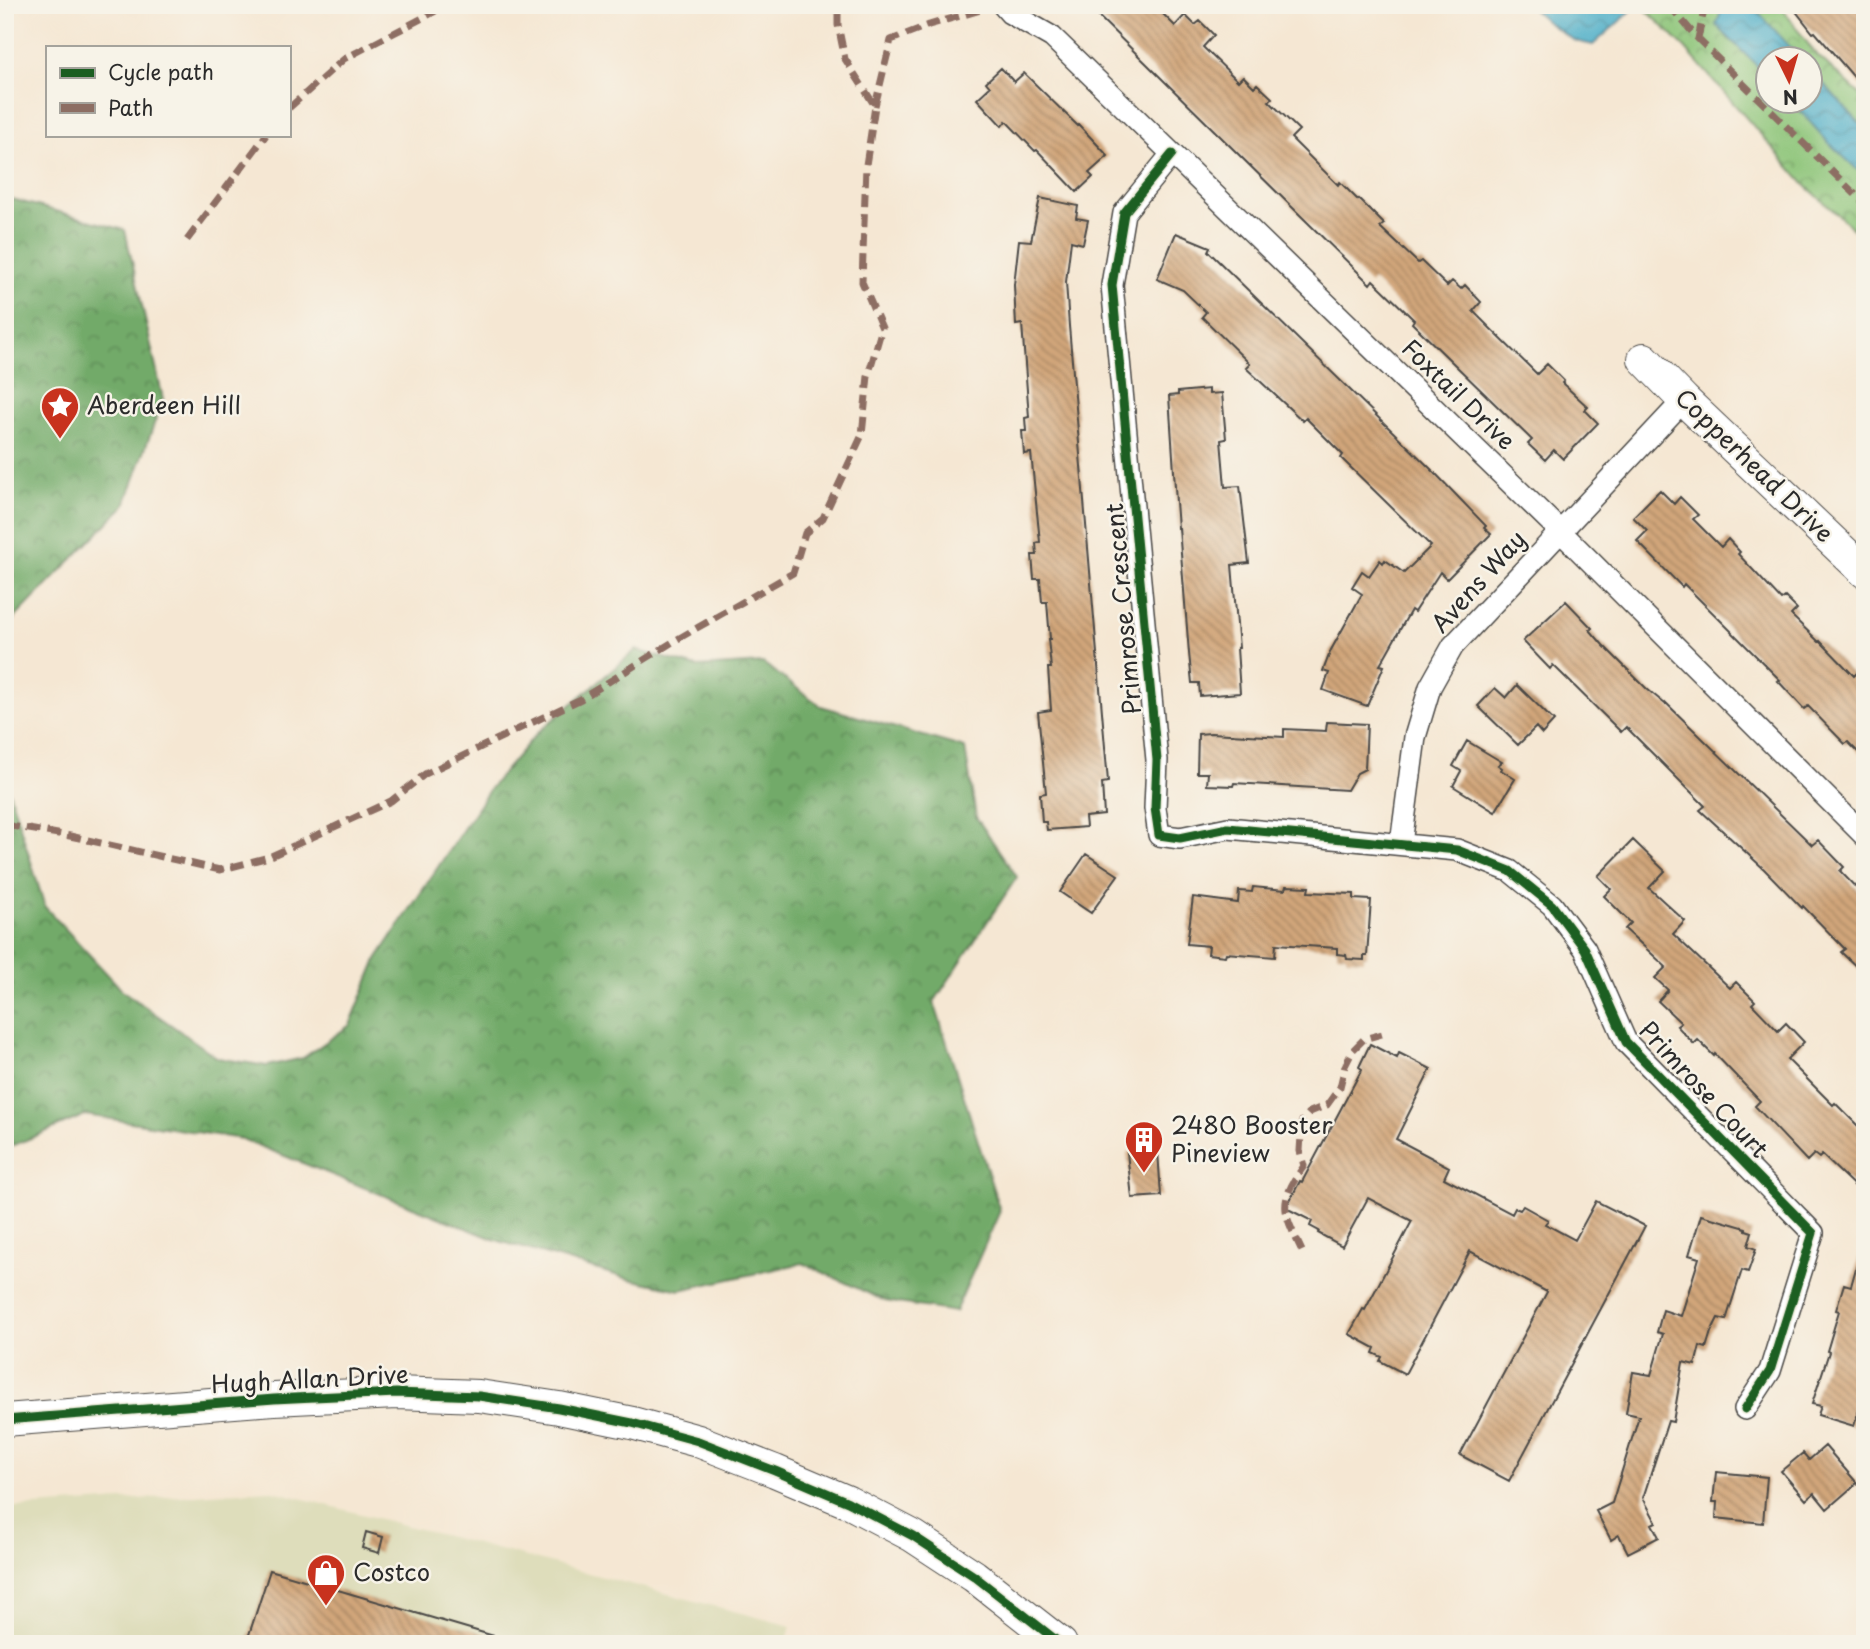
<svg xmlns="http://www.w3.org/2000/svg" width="1870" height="1649" font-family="'Playpen Sans',sans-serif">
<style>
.built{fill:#deddbb}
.forest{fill:url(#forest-crowns);stroke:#4e6a4a;stroke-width:2}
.park{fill:url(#park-crowns);stroke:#5c7852;stroke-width:2;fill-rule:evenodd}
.water{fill:url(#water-waves);stroke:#396c79;stroke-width:2}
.building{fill:url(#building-back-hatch)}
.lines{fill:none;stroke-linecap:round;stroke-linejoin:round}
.street-casing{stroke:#494744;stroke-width:24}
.secondary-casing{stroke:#494744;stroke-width:34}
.street{stroke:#fff;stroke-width:21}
.secondary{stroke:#fff;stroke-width:32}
.quiet{stroke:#8d6e63;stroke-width:7;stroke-dasharray:14 7;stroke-linecap:butt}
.cycleway-casing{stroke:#f7f3e8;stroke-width:13}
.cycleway{stroke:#1b5e20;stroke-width:9}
.labels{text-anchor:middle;stroke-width:5;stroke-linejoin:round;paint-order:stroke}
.street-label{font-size:24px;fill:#2b2b2b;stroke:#f7f3e8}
.poi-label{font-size:24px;fill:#2b2b2b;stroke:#f7f3e8;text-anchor:start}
</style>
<defs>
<pattern id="forest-crowns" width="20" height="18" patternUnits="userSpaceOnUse" patternTransform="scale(1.75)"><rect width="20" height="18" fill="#72aa69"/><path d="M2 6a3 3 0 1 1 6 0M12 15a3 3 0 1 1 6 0" fill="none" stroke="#5e8b57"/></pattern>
<pattern id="park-crowns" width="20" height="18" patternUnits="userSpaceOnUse" patternTransform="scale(1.75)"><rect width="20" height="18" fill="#8dc579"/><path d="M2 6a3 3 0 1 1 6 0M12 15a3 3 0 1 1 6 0" fill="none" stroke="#73a063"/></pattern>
<pattern id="water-waves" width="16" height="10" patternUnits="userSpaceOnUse" patternTransform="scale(1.75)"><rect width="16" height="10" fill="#47acc7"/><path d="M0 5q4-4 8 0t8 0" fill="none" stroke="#3b8ca2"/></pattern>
<pattern id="building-back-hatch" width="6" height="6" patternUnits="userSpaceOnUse" patternTransform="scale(1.75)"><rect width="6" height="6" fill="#d1a67a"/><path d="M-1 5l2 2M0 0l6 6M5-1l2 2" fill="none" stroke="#aa8764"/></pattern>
</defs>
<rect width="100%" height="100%" fill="#f7f3e8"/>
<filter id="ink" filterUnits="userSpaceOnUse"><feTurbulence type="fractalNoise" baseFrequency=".0143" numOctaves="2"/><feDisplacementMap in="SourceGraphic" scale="14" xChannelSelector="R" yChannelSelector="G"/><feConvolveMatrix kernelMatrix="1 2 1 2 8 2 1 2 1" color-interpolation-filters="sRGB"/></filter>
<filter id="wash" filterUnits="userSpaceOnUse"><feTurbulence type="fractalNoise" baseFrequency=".00686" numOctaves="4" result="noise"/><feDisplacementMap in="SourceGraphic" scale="28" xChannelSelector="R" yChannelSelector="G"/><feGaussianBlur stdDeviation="1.57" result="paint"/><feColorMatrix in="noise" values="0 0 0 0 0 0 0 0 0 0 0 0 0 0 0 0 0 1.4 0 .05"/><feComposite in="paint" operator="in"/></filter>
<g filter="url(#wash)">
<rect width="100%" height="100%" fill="#f5e7d3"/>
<path class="built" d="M269 1490 791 1626 786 1644H5V1508Z"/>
<path class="forest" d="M12 199 125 230 163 399 125 505 7 626 5 666V207Z
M636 650 697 667 763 663 821 706 965 748 976 817 1017 877 934 1002 1000 1211 955 1312 885 1301 803 1263 680 1290 629 1279 496 1240 242 1139 85 1115 5 1149V778L45 907 123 991 218 1058 267 1066 303 1058 350 1025 377 959 491 787 537 733Z"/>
<path class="park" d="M1641 5H1780L1814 52 1865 99V239L1806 186 1685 48ZM1769 60H1811V102H1769Z"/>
<path class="water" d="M1528 5H1629L1631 11 1593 45 1575 41 1547 22Z
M1724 5H1752L1801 59 1769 60 1768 77 1716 25Z
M1811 70 1865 129V177L1827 141 1792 102H1811Z"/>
<g id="blocks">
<path class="building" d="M1087 5H1154L1175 26 1185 15 1195 25 1200 21 1214 35 1203 47 1238 81 1243 76 1254 87 1257 84 1272 98 1269 101 1299 130 1291 138 1338 185 1340 182 1358 200 1359 199 1384 224 1380 227 1418 263 1421 261 1447 286 1452 281 1461 289 1465 285 1481 302 1473 311 1491 329 1537 374 1547 364 1564 381 1562 383 1588 407 1585 410 1598 423 1563 459 1554 450 1545 460 1528 444 1532 440 1412 323 1414 320 1373 280 1370 284Z
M1791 5H1865V90L1815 32 1813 33Z
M1001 68 1014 82 1024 73 1078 126 1079 125 1108 156 1089 173 1093 177 1077 192 1037 150 1035 151 1006 121 1002 126 977 99 990 87 986 82Z
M1040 198 1078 206 1076 218 1088 220 1083 244 1071 241 1066 282 1069 326 1108 782 1102 783 1104 815 1085 817 1086 827 1047 830 1046 822H1042L1040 794 1046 793 1038 712 1051 710 1048 668H1051L1048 639H1050L1047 602H1042L1040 579H1034L1032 555H1037L1036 543 1040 542 1031 453 1024 454 1022 431H1026L1025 418 1029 417 1022 324 1016 325 1014 285 1019 240 1031 241Z
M1176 233 1210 247 1208 251 1434 472 1486 526 1484 528 1491 534 1447 579 1440 572 1414 612 1411 610 1380 665 1384 666 1367 706 1323 690 1329 673 1323 671 1331 650 1362 594 1352 587 1362 571 1369 576 1380 560 1383 563 1385 560 1404 573 1431 546 1341 458 1343 455 1306 418 1303 421 1246 368 1250 364 1202 317 1206 312 1183 290 1157 279Z
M1209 389V394L1222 393 1226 439 1221 440 1225 487 1240 486 1249 563 1232 565 1239 648H1237L1240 693 1200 696 1199 683H1192L1189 653 1179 528H1178L1176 502 1169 396 1178 395V392Z
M1660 490 1674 504 1680 497 1698 515 1693 519 1721 547 1728 539 1740 552 1738 554 1781 600 1785 597 1797 609 1791 615 1819 642 1820 641 1854 676 1865 665V759L1848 742 1845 744 1808 706 1804 709 1778 681 1780 680 1684 584 1682 587 1637 541 1647 531 1633 517Z
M1566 601 1592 628 1590 630 1603 645 1647 689 1665 704 1666 703 1812 845 1818 840 1844 867 1840 871 1865 897V975L1841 952 1845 949 1803 906 1802 908 1764 869 1700 810 1705 806 1626 727 1621 732 1553 665 1550 669 1523 641Z
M1517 685 1554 721 1542 734 1536 727 1518 745 1478 706 1495 688 1506 698Z
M1327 722 1367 724 1365 769 1357 773 1347 790 1234 783 1233 786 1207 785 1208 773H1197L1198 734 1211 733 1284 737V729L1326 731Z
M1467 741 1502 762 1498 765 1502 768 1501 770 1515 779 1495 812 1453 786 1461 771 1453 766Z
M1633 840 1665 871 1649 888 1685 921 1673 934 1730 988 1736 982 1755 1001 1752 1004 1778 1031 1786 1023 1804 1042 1787 1059 1833 1105 1835 1103 1865 1133V1196L1822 1155 1819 1158 1814 1154 1807 1161 1755 1106 1760 1101 1715 1054 1714 1056 1698 1040 1694 1044 1677 1026 1681 1023 1658 1001 1668 990 1655 978 1666 967 1625 929 1631 923 1604 896 1611 889 1598 876Z
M1086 854 1118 875 1091 913 1060 892Z
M1286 886 1309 887 1308 892 1354 894V899L1371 900 1367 956H1364V960L1347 959 1346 955 1337 954V948L1276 944 1275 957 1226 953 1225 956 1208 954 1209 946 1187 944 1193 897 1238 903 1239 891 1252 892 1253 887 1285 890Z
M1370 1044 1397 1058 1399 1053 1431 1069 1396 1139 1449 1167 1444 1178 1512 1214 1515 1208 1520 1210 1523 1206 1548 1220 1545 1224 1575 1240 1596 1201 1645 1226 1509 1481 1460 1455 1547 1292 1470 1251 1405 1374 1380 1361 1382 1357 1373 1353 1375 1348 1349 1334 1363 1309 1365 1310 1412 1221 1368 1198 1342 1246 1318 1233 1319 1231 1310 1226 1312 1221 1286 1208 1300 1181 1302 1182 1362 1069 1359 1067Z
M1158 1151 1161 1196 1132 1198 1127 1152Z
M1701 1215 1746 1228V1230L1752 1232 1748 1246 1756 1249 1748 1272 1742 1270 1726 1320 1718 1318 1711 1332 1706 1348 1700 1346 1695 1365 1683 1362 1673 1422 1668 1421 1643 1498 1656 1522 1652 1524 1659 1537 1628 1553 1619 1535 1611 1540 1596 1511 1612 1503 1639 1416 1626 1413 1633 1372 1651 1375 1663 1334 1657 1332 1663 1310 1681 1316 1699 1258 1689 1255Z
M1860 1254H1865V1390L1854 1426 1818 1415 1821 1406 1812 1404 1829 1352 1827 1351 1839 1311 1836 1310 1844 1284 1851 1286Z
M1825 1446 1857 1483 1827 1509 1814 1493 1806 1500 1781 1471 1803 1453 1809 1460Z
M1716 1472 1767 1477 1763 1523 1716 1518 1717 1502H1713Z
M366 1532 383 1537 379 1553 362 1548Z
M270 1570 504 1639 503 1644H246Z"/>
</g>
</g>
<g filter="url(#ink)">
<use href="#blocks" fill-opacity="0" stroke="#494744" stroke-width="2"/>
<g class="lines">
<g class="street-casing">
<path id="street" d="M1003 5 1010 13 1052 37 1560 531 1865 836
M1172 154 1124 213 1112 285 1157 760 1155 808 1159 835 1180 838 1228 828 1457 850 1510 871 1552 905 1585 949 1626 1042 1813 1233 1770 1371 1745 1409
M1401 844 1415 737 1430 687 1453 646 1684 400"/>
</g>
<g class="secondary-casing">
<path id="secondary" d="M1644 359 1684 400 1865 572
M5 1420 274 1399 396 1393 479 1396 559 1408 632 1423 698 1441 775 1471 848 1502 913 1536 974 1576 1061 1644"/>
</g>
<use href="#street" class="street"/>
<use href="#secondary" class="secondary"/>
<path class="quiet" d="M1669 5 1698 39 1865 204
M1698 39 1705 5
M875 106 891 40 929 25 998 5
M289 108 344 59 434 12 441 5
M187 240 266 135
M5 825 70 836 220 870 269 857 391 801 425 774 581 699 676 640 793 573 805 533 823 518 862 435 868 376 882 328 862 282 866 165 875 106 845 59 838 25V5
M1302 1251C1283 1211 1277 1204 1304 1166L1300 1151 1302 1121 1310 1112 1327 1105 1340 1087 1345 1066 1353 1050 1364 1039 1382 1034"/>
<g class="cycleway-casing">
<path id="cycleway" d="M1172 154 1124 213 1112 285 1157 760 1155 808 1159 835 1180 838 1228 828 1457 850 1510 871 1552 905 1585 949 1626 1042 1813 1233 1770 1371 1745 1409
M5 1420 274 1399 396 1393 479 1396 559 1408 632 1423 698 1441 775 1471 848 1502 913 1536 974 1576 1061 1644"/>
</g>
<use href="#cycleway" class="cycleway"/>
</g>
</g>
<defs>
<g id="sight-pin" transform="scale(2.0125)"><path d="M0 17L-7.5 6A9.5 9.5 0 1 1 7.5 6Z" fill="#c8321e" stroke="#f7f3e8"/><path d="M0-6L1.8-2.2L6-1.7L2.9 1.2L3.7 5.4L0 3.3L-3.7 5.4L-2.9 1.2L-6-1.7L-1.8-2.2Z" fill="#fff"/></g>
<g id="building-pin" transform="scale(2.0125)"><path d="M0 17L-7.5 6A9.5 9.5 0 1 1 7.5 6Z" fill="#c8321e" stroke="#f7f3e8"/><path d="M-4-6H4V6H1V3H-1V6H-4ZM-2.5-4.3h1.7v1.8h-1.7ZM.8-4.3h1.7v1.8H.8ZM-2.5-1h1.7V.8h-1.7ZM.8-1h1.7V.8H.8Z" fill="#fff"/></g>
<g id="shop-pin" transform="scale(2.0125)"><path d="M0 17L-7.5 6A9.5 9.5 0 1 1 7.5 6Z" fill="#c8321e" stroke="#f7f3e8"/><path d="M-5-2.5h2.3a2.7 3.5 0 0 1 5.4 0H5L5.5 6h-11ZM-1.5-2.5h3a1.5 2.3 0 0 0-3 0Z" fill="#fff"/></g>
</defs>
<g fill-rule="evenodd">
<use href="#sight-pin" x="60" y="406"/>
<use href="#building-pin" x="1144" y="1140"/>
<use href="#shop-pin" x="326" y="1573"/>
</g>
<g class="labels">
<g class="street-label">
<text transform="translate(1458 395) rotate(44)" y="8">Foxtail Drive</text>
<text transform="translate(1754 466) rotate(44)" y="8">Copperhead Drive</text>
<text transform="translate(1479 582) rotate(-48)" y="8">Avens Way</text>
<text transform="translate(1124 609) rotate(-95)" y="8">Primrose Crescent</text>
<text transform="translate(1703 1090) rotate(47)" y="8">Primrose Court</text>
<text transform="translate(310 1380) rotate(-3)" y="8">Hugh Allan Drive</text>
</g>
<g class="poi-label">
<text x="87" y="414">Aberdeen Hill</text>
<text x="1171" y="1134">2480 Booster<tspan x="1171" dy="28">Pineview</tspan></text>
<text x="353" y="1581">Costco</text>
</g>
</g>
<rect width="1870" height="1649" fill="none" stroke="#f7f3e8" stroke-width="28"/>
<rect x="46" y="46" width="245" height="91" fill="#f7f3e8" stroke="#a5a39c" stroke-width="2"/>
<rect x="60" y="68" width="35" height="10" fill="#1b5e20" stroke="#a5a39c" stroke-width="2"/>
<text x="108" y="80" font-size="21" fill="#2b2b2b">Cycle path</text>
<rect x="60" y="103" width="35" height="10" fill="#8d6e63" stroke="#a5a39c" stroke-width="2"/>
<text x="108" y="116" font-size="21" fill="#2b2b2b">Path</text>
<g transform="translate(1789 80) rotate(175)"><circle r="33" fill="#f7f3e8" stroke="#a5a39c" stroke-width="2"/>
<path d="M0-5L12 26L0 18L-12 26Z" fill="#c8321e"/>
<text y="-10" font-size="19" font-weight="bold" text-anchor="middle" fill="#2b2b2b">N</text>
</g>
</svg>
